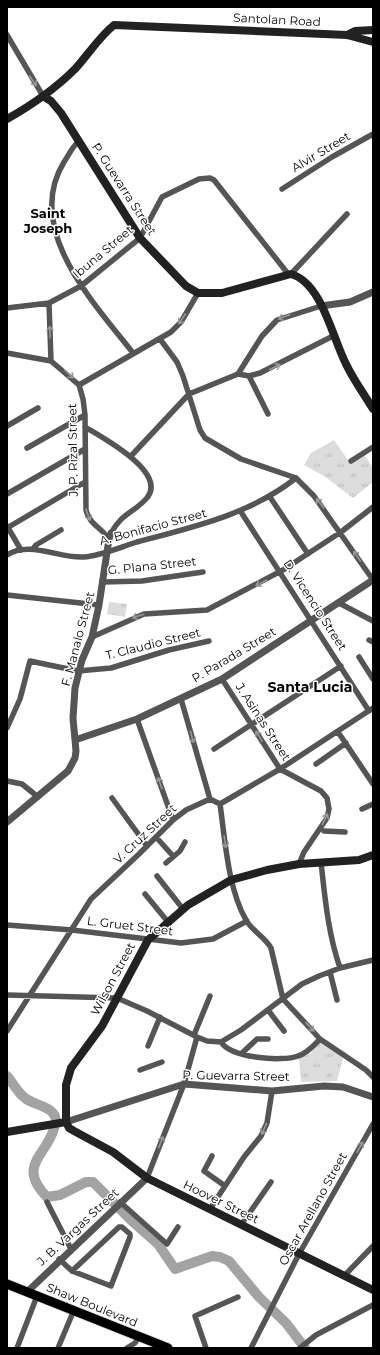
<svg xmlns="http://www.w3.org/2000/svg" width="380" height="1355" font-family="Montserrat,sans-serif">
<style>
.grass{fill:url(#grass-tufts)}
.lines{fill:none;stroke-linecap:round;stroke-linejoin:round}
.river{stroke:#a3a3a3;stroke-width:10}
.primary-casing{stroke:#dbdbdb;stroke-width:11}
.minor{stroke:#555;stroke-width:5.5}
.tertiary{stroke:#555;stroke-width:7}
.secondary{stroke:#222;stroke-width:8}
.primary{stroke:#000;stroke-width:9}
.oneway{stroke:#999}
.labels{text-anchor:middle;stroke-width:3;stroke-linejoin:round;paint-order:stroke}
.street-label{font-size:12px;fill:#000;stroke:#fff}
.neighbourhood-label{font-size:13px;font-weight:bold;fill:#000;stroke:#fff}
.quarter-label{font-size:14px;font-weight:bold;fill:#000;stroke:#fff}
</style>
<defs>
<pattern id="grass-tufts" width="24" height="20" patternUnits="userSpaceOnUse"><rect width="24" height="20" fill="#dcdcdc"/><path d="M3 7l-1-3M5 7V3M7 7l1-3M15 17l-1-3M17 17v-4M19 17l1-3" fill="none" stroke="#bbb"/></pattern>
</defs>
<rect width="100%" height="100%" fill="#fff"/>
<path class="grass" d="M334 440 350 463 364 454 373 468V482L353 498 324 476 304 465 311 453Z
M109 602 127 604 125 617 107 614Z
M320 1041 343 1058 337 1081 301 1082 299 1058 310 1054Z"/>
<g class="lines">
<path class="river" d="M7 1076C13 1083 18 1093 25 1098 35 1106 55 1106 56 1121
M55 1125C49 1155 15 1164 47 1197L60 1195 86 1182H93L132 1221 158 1244 175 1269 212 1256 220 1257 229 1261 259 1297 286 1323 305 1348"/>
<g class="primary-casing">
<path id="primary" d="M7 1284 168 1348"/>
</g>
<path class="minor" d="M7 35 43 96
M78 142C72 147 69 155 64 162 23 229 94 303 133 353
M282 189 332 157 373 134
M291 274 347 214
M49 303 51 361
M7 308 49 303 81 286 140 238 162 197 199 179 210 178 214 180 289 275
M160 339 177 362 183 376 200 430 205 438 241 459 296 478 314 496 373 580
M7 353 51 361 79 385 83 399 85 415 86 510C89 524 102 528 109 539
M238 374 249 376 260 373 333 336
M249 376 268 414
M79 385 171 332 181 322 198 293
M7 426 38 408
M85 427C101 437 170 473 146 499 132 514 123 512 111 533
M27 448 85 415
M131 456 189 394 238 374 262 336 277 320 321 306
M351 461 373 447
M7 494 85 449
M270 497 308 554
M241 512 369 711
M7 526 21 550
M7 528 85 482
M33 549 36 545 61 530
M7 555C30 540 59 559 84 557 100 556 121 547 137 542 193 527 249 515 296 478
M103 582 142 581 203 572
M7 595 99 605
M339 603 373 621
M92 637 144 614 207 610 283 570 341 532 373 507
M369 640 373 642
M359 657 373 679
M222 679 280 769 321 791 327 798 329 809 327 818 304 852 299 864
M181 699 210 799
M137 719 173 820
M7 728 20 699 30 661 78 671 111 668 169 650 209 641
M338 732 373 784
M214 749 341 666
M316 764 346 743
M7 781 22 784 38 797
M112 798 147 846
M220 804C225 839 228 889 246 920 252 931 265 937 271 948L283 999 320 1039 366 1070 373 1077
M362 809 373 804
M324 831 345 832
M156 837 173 856
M321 862C325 898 328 933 340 968
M166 863 180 851 185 842
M157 876 183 909
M145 894 168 922
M7 925 72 930 181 943 213 939 247 921
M330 972 337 1000
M7 995 117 998 147 1011 197 1037 207 1041 221 1042 241 1030 302 984 319 976 340 968 373 960
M268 1010 284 1031
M7 1031 91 899 139 854 173 820 186 810 210 799 220 804 280 769 373 708
M194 1035 210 996
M221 1042C231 1058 282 1062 298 1056 308 1053 314 1045 320 1039
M148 1046 160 1017
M242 1053 257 1039H268
M140 1070 162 1062
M212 1156 204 1171 225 1186
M147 1178 184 1084 197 1037
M47 1202 71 1249
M120 1202 167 1244 178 1227
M210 1209 244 1157 261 1136 267 1123 272 1091
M241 1225 271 1182
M59 1259 72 1271 111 1286 130 1237V1234L122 1227H119L72 1271
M344 1276 373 1246
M17 1348 37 1296
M58 1348 74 1310
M127 1348 135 1343 139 1336
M206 1348 195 1316 238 1297
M251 1348 299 1254 373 1124
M300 1348 316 1335 373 1305"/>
<path class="tertiary" d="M321 306 350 302 373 292
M75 740 137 719 222 679 373 580
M7 822 68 771 75 758 76 751 73 718 75 688 82 660 92 637 99 605 109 539 111 533
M66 1122 184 1084 272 1091 324 1086 343 1087 373 1097
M27 1292 147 1178"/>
<path class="secondary" d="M347 35 355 31 373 30
M43 96 51 101 61 113 140 238 186 286 198 293H222L291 274C322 283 332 337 346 364 353 379 364 394 373 409
M7 119C32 105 55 89 75 69 88 55 99 37 114 25L347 35 373 42
M373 855 359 860 299 864 267 870 231 880 188 905 148 940 102 1026 71 1068 66 1085V1122L69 1128 74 1131 113 1152 147 1178 373 1290
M7 1132 66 1122"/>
<use href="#primary" class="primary"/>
</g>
<defs><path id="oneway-shaft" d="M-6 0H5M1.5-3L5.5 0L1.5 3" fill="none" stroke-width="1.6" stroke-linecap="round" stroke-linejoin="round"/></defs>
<g class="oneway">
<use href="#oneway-shaft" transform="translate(33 81) rotate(57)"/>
<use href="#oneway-shaft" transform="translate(284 317) rotate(159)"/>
<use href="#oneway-shaft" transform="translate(182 319) rotate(124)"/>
<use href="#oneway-shaft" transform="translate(50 332) rotate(-92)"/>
<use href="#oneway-shaft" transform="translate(275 367) rotate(-27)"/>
<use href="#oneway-shaft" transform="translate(69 374) rotate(42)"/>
<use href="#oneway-shaft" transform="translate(320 503) rotate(-127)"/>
<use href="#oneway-shaft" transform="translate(88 515) rotate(70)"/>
<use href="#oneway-shaft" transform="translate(357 556) rotate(-124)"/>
<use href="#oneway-shaft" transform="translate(261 583) rotate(152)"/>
<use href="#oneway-shaft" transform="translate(138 616) rotate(162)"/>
<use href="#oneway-shaft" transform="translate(259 736) rotate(-122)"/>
<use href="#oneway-shaft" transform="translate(192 737) rotate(74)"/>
<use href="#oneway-shaft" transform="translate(160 783) rotate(-109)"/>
<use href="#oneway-shaft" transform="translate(325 819) rotate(-64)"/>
<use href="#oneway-shaft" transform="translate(225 842) rotate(82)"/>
<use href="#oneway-shaft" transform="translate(310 1027) rotate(47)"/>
<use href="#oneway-shaft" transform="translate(264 1129) rotate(114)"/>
<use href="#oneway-shaft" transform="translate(161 1142) rotate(-69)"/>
<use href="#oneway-shaft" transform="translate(360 1147) rotate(-61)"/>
</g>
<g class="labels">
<g class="street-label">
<text transform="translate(277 20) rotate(3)" y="4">Santolan Road</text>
<text transform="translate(321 152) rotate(-31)" y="4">Alvir Street</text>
<text transform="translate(124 189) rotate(57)" y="4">P. Guevarra Street</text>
<text transform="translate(103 252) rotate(-40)" y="4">Ibuna Street</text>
<text transform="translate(73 450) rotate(-91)" y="4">J. P. Rizal Street</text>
<text transform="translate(153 527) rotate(-15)" y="4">A. Bonifacio Street</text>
<text transform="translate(152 566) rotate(-6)" y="4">G. Plana Street</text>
<text transform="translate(315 605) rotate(57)" y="4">D. Vicencio Street</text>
<text transform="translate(78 639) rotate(-75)" y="4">F. Manalo Street</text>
<text transform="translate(153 644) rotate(-14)" y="4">T. Claudio Street</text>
<text transform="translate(234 655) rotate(-31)" y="4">P. Parada Street</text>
<text transform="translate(263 722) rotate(57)" y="4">J. Asinas Street</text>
<text transform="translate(145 834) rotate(-43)" y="4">V. Cruz Street</text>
<text transform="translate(130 926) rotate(7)" y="4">L. Gruet Street</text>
<text transform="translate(113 979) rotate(-62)" y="4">Wilson Street</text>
<text transform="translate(236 1076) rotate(1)" y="4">P. Guevarra Street</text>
<text transform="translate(221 1202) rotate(26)" y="4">Hoover Street</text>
<text transform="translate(313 1209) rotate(-61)" y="4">Oscar Arellano Street</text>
<text transform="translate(78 1227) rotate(-43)" y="4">J. B. Vargas Street</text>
<text transform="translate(92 1305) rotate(22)" y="4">Shaw Boulevard</text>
</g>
<g class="neighbourhood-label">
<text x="48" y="218">Saint<tspan x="48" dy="15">Joseph</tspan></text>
</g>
<g class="quarter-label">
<text x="310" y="692">Santa Lucia</text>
</g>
</g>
<rect width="380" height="1355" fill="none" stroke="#000000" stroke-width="16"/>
</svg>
